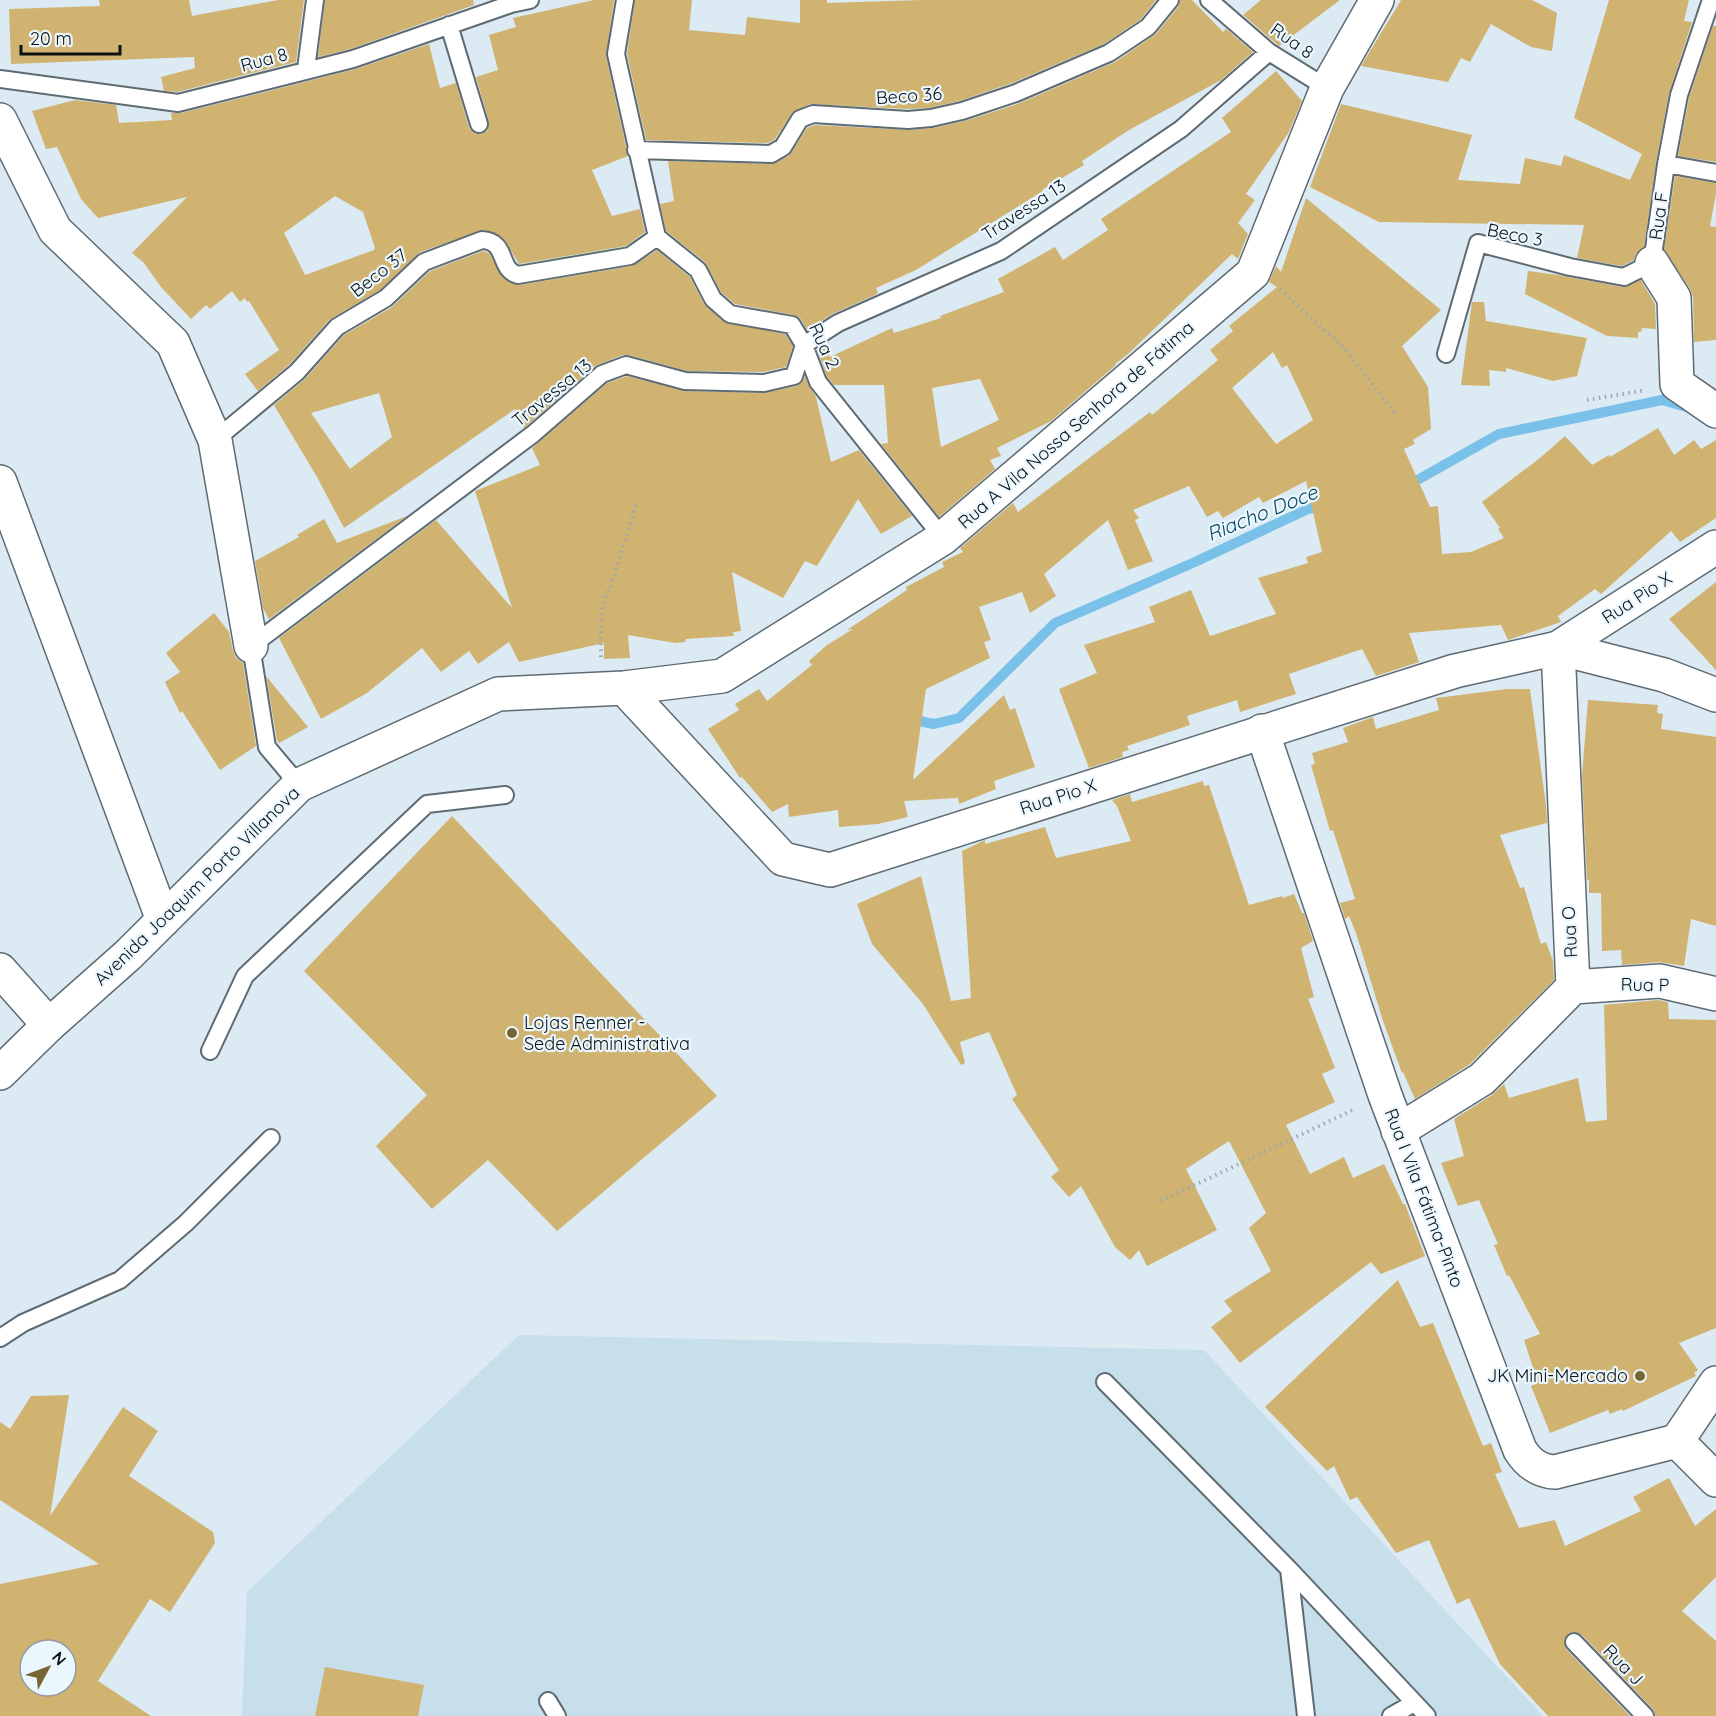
<svg xmlns="http://www.w3.org/2000/svg" width="1716" height="1716" font-family="Quicksand,sans-serif">
<style>
.built{fill:#c7deeb}
.lines{fill:none;stroke-linecap:round;stroke-linejoin:round}
.stream{stroke:#79c1e9;stroke-width:10}
.building{fill:#d1b371;fill-rule:evenodd}
.service-casing{stroke:#5e6b73;stroke-width:20}
.minor-casing{stroke:#5e6b73;stroke-width:36}
.tertiary-casing{stroke:#5e6b73;stroke-width:36}
.path{stroke:#9ca8af;stroke-width:4;stroke-dasharray:1.5 4.5;stroke-linecap:butt}
.service{stroke:#fff;stroke-width:16}
.minor{stroke:#fff;stroke-width:33}
.tertiary{stroke:#fff;stroke-width:33}
.poi-dot{fill:#796433;stroke:#ebf7fe;stroke-width:2}
.labels{text-anchor:middle;stroke-width:4.5;stroke-linejoin:round;paint-order:stroke}
.street-label{font-size:18px;fill:#0c1114;stroke:#ebf7fe}
.poi-label{font-size:18px;fill:#0c1114;stroke:#ebf7fe;text-anchor:start}
.water-label{font-size:20px;font-style:italic;fill:#06445f;stroke:#ebf7fe}
</style>
<rect width="100%" height="100%" fill="#dbeaf3"/>
<path class="built" d="M519 1335 1204 1350 1543 1716H242L247 1592Z"/>
<g class="lines">
<path class="stream" d="M1405 487 1499 434 1662 400 1690 408
M909 719 934 724 959 718 1055 623 1195 562 1308 509 1326 505"/>
</g>
<path class="building" d="M99 0H189L192 16 278 0H304L296 62 177 92 164 91 161 77 195 68 194 57 11 64 9 9 100 6Z
M325 0H473L474 5 350 49 318 57Z
M594 0H614L606 56 628 156 592 170 612 216 640 209 645 232 626 246 519 264 504 239 495 233 484 230 420 252 380 290 329 320 290 364 258 391 245 374 279 350 249 301 247 302 245 298 240 302 232 291 210 309 206 305 191 319 161 287 144 263 132 253 187 197 98 218 81 199 57 147 46 149 32 111 75 100 116 105 119 123 172 120 171 113H181L356 69 429 44 440 88 456 83 469 128 476 134H481L487 131 489 122 476 77 498 70 489 35 516 27 513 18ZM335 196 363 212 375 248 374 250 305 275 284 233Z
M635 0H692L689 30 745 35 747 17 800 23V0H827V3L921 0H1156L1141 19 1104 44 1012 83 959 101 929 108 908 109 810 104 792 113 775 139 768 143 646 140 627 54Z
M1180 0H1192L1223 32 1226 29 1253 52 1221 80 1129 130 1082 161 1084 165 1042 190 1043 191 916 270 876 288 878 293 873 296 834 313 807 330 801 319 794 315 735 304 721 292 705 262 666 231 660 204 674 201 668 161 771 164 789 156 807 128 815 125 909 130 933 128 965 121 1020 103 1115 62 1156 34 1178 7Z
M1261 0H1340L1279 46 1243 15Z
M1401 0H1532L1557 13 1552 51 1531 47 1491 24 1470 62 1461 58 1448 82 1361 66Z
M1609 0H1689L1684 21 1692 22 1669 93 1656 162 1644 247 1636 254 1634 260 1622 266 1577 258 1584 225 1379 222 1310 187 1341 104 1472 135 1458 180 1520 184 1525 158 1561 166 1564 155 1630 180 1642 154 1574 118Z
M1713 26H1716V162L1678 156 1689 98Z
M1276 71 1302 101 1289 132 1246 194 1255 200 1238 223 1248 234 1238 259 1232 254 1128 354 1115 364 1116 365 1051 421 997 448 1001 456 990 460 995 469 939 517 881 444 888 443 884 385H834L827 377 817 349 823 345 830 357 892 328 894 333 941 318 940 316 1004 292 998 279 1055 247 1063 260 1108 230 1101 219 1231 132 1222 118ZM980 379 999 420 941 447 932 388Z
M1675 176 1716 183V194L1710 226 1716 227V340L1694 342 1693 297 1690 289 1664 250Z
M1306 198 1441 310 1402 346 1428 387 1431 429 1413 440 1415 444 1404 449 1430 507 1438 506 1442 554 1471 552 1504 538 1498 529 1500 528 1482 502 1540 458 1565 436 1592 465 1609 455 1610 457 1658 428 1674 455 1694 440 1701 449 1716 440V518L1680 542 1671 531 1601 594 1595 589 1558 616 1561 622 1508 640 1501 625 1409 633 1419 662 1376 676 1362 649 1289 674 1296 694 1240 712 1237 700 1187 716 1190 725 1127 746 1129 750 1122 752 1123 757 1089 768 1059 689 1097 673 1084 645 1155 622 1149 607 1191 590 1210 636 1276 614 1258 578 1308 563 1306 557 1322 552 1306 481 1263 503 1259 497 1223 518 1218 511 1207 517 1189 486 1133 510 1139 518 1135 520 1153 561 1128 570 1108 520 1044 574 1056 596 1030 613 1022 592 979 607 991 640 984 642 990 658 926 689 913 780 1004 695 1010 710 1015 708 1035 767 994 781 996 789 959 804 958 798 904 801 908 817 878 824 839 827 838 810 789 817 788 804 772 812 742 777 740 778 708 729 739 710 735 704 759 689 767 701 812 665 809 661 827 645 853 629 847 630 907 590 906 587 944 567 942 562 963 552 960 548 1013 503 1018 512 1150 412 1152 415 1218 360 1210 350 1233 331 1229 326 1277 287 1269 282 1276 266 1281 272ZM1273 352 1282 368 1287 365 1313 420 1276 444 1232 388Z
M657 250 690 277 704 304 724 322 785 334 793 346 786 367 763 372 687 371 629 355H622L595 366 524 428 515 409 344 528 317 477 274 405 305 379 344 335 392 307 430 271 483 251 489 253 504 279 519 285 632 266ZM379 393 392 437 350 469 311 413Z
M1528 271 1558 275 1622 287 1641 280 1655 304 1656 329 1642 328 1641 332H1638V338L1607 336 1525 294Z
M1472 302H1484L1486 321 1587 338 1577 376 1553 381 1506 368V372L1489 370 1490 386 1461 385Z
M627 376 684 391 764 393 797 386 801 383 805 377 810 388 816 397 831 462 859 450 912 516 881 534 858 499 817 566 805 561 783 598 732 572 741 631 733 632 734 636 686 639 685 642 675 643 628 635 630 658 604 659V643L519 662 509 642 478 664 469 651 441 672 422 648 367 693 321 719 279 638 436 520 512 608 475 491 540 465 532 448 607 383Z
M407 516 269 619 263 608 255 561 299 537 297 535 324 519 337 543Z
M1716 582V670L1669 619Z
M214 613 229 632 233 650 236 658 243 663 256 746 220 770 182 711 180 713 165 682 180 672 166 653Z
M266 676 308 727 279 743 277 740Z
M1507 689H1530L1546 805 1547 823 1500 835 1520 888 1524 887 1541 944 1546 942 1553 961 1554 980 1470 1064 1415 1099 1403 1072 1402 1073 1383 1021 1356 933 1349 916 1345 919 1340 903 1355 899 1333 830 1330 831 1311 765 1315 764 1312 753 1348 742 1343 728 1373 717 1376 729 1439 710 1436 698Z
M1588 700 1658 705 1657 713 1663 714 1661 729 1716 737V926L1691 919 1684 966 1659 962 1622 965 1621 950 1602 951 1601 893H1589V880H1587L1582 776Z
M1203 781 1204 786 1209 785 1249 905 1282 896 1283 898 1294 894 1302 913H1304L1313 941 1301 948 1314 997 1308 999 1335 1068 1322 1074 1335 1102 1286 1125 1310 1174 1344 1157 1353 1178 1384 1164 1403 1204H1405L1425 1256 1381 1274 1371 1262 1240 1363 1211 1327 1232 1311 1224 1301 1271 1271 1249 1228 1266 1213 1229 1141 1186 1169 1217 1230 1147 1266 1139 1250 1130 1260 1115 1247 1081 1186 1069 1197 1051 1177 1059 1170 1012 1099 1017 1095 989 1032 960 1042 965 1063 961 1065 923 1004 872 944 857 904 921 876 951 1001 971 998 962 851 985 840V844L1045 827 1056 858 1131 841 1117 806 1112 800 1130 794 1132 802Z
M452 816 717 1096 557 1231 488 1160 432 1209 376 1146 427 1095 304 971Z
M1658 1000 1668 1002 1669 1019 1716 1020V1328L1679 1343 1698 1370 1694 1373 1696 1376 1623 1411 1622 1409 1610 1414 1608 1410 1550 1433 1531 1386 1538 1383 1524 1340 1540 1334 1509 1275 1507 1276 1494 1245 1498 1244 1479 1200 1458 1206 1441 1163 1464 1156 1454 1119 1492 1095 1504 1084 1509 1098 1578 1078 1586 1122 1607 1120 1604 1005Z
M1398 1280 1420 1327 1433 1323 1483 1446 1491 1443 1502 1472 1495 1474 1519 1528 1555 1520 1565 1546 1641 1511 1633 1497 1669 1478 1695 1526 1716 1509V1577L1682 1611 1716 1641V1716H1655L1653 1709 1582 1635 1572 1632 1564 1639 1566 1649 1630 1716H1548L1500 1664 1469 1598 1457 1604 1429 1540 1396 1553 1357 1497 1350 1500 1334 1466 1327 1471 1265 1407Z
M69 1395 50 1516 123 1407 158 1431 129 1476 213 1532 215 1543 170 1612 150 1599 98 1681 151 1716H0V1584L99 1564 0 1500V1422L10 1429 31 1396ZM30 1650H66V1686H30Z
M325 1667 424 1685 418 1716H315Z"/>
<g class="lines">
<g class="service-casing">
<path id="service" d="M625 0 616 54 657 237 698 270 713 299 730 314 792 325 804 345 818 382 943 538
M1209 0 1269 52 1327 88
M449 25 479 124
M306 69 315 0
M0 79 178 103 353 59 511 4 530 0
M636 150 771 154 783 147 800 119 813 114 908 120 931 118 962 111 1016 93 1109 53 1148 27 1170 0
M1666 164 1716 173
M1446 354 1478 243 1570 267 1624 277 1652 263 1666 164 1679 95 1711 0
M215 440 297 372 337 327 386 298 424 262 482 240C508 241 498 270 518 275L630 256 657 237
M299 785 267 747 251 646 533 434 602 374 626 365 685 381 764 383 794 376 804 345 838 323 1001 251 1181 129 1269 52
M210 1051 245 976 427 804 505 795
M0 1338 23 1323 120 1280 186 1223 271 1138
M1105 1382 1289 1569 1427 1716
M1289 1569 1306 1716
M1574 1642 1645 1716
M548 1701 557 1716
M1391 1716 1414 1703"/>
</g>
<g class="minor-casing">
<path id="minor" d="M0 120 55 230 173 343 215 440 251 646
M1652 263 1674 298 1677 384 1716 411
M0 482 163 920
M1262 731 1385 1095 1520 1450C1529 1464 1539 1471 1555 1472L1677 1441
M0 970 49 1025
M1573 987 1660 981 1716 994
M1398 1131 1482 1079 1573 987 1558 648 1716 547"/>
</g>
<g class="tertiary-casing">
<path id="tertiary" d="M624 688 783 859 830 870 1455 671 1558 648 1664 675 1716 695
M0 1073 49 1025 128 955 299 785 498 694 624 688 722 676 943 538 1253 273 1327 88 1377 0
M1716 1383 1677 1441 1716 1480"/>
</g>
<path class="path" d="M1280 289 1345 349 1397 416
M1587 400 1646 390
M601 657V619L604 600 611 586 637 502
M1161 1201 1355 1109"/>
<use href="#service" class="service"/>
<use href="#minor" class="minor"/>
<use href="#tertiary" class="tertiary"/>
</g>
<g class="poi-dot">
<circle cx="512" cy="1033" r="6"/>
<circle cx="1640" cy="1376" r="6"/>
</g>
<g class="labels">
<g class="street-label">
<text transform="translate(1292 41) rotate(35)" y="6">Rua 8</text>
<text transform="translate(264 60) rotate(-15)" y="6">Rua 8</text>
<text transform="translate(909 96) rotate(-4)" y="6">Beco 36</text>
<text transform="translate(1024 210) rotate(-33)" y="6">Travessa 13</text>
<text transform="translate(1659 216) rotate(-82)" y="6">Rua F</text>
<text transform="translate(1515 235) rotate(11)" y="6">Beco 3</text>
<text transform="translate(379 273) rotate(-38)" y="6">Beco 37</text>
<text transform="translate(824 346) rotate(65)" y="6">Rua 2</text>
<text transform="translate(552 393) rotate(-39)" y="6">Travessa 13</text>
<text transform="translate(1076 425) rotate(-41)" y="6">Rua A Vila Nossa Senhora de Fátima</text>
<text transform="translate(1637 598) rotate(-33)" y="6">Rua Pio X</text>
<text transform="translate(1058 797) rotate(-18)" y="6">Rua Pio X</text>
<text transform="translate(197 886) rotate(-44)" y="6">Avenida Joaquim Porto Villanova</text>
<text transform="translate(1570 932) rotate(-93)" y="6">Rua O</text>
<text transform="translate(1645 985) rotate(1)" y="6">Rua P</text>
<text transform="translate(1424 1198) rotate(69)" y="6">Rua I Vila Fátima-Pinto</text>
<text transform="translate(1623 1665) rotate(46)" y="6">Rua J</text>
</g>
<g class="poi-label">
<text x="524" y="1029">Lojas Renner -<tspan x="524" dy="21">Sede Administrativa</tspan></text>
<text x="1628" y="1382" text-anchor="end">JK Mini-Mercado</text>
</g>
<g class="water-label">
<text transform="translate(1262 513) rotate(-22)" y="7">Riacho Doce</text>
</g>
</g>
<g transform="translate(48 1668) rotate(49)"><circle r="28" fill="#ebf7fe" stroke="#929ba0" stroke-width="1.5"/>
<path d="M0-4.5L10 22L0 15L-10 22Z" fill="#796433"/>
<text y="-9" font-size="16" font-weight="bold" text-anchor="middle" fill="#0c1114">N</text>
</g>
<path d="M21 45v9h99v-9" fill="none" stroke="#0c1114" stroke-width="3"/>
<text x="30" y="45" font-size="18" fill="#0c1114" stroke="#ebf7fe" stroke-width="4.5" paint-order="stroke">20 m</text>
</svg>
